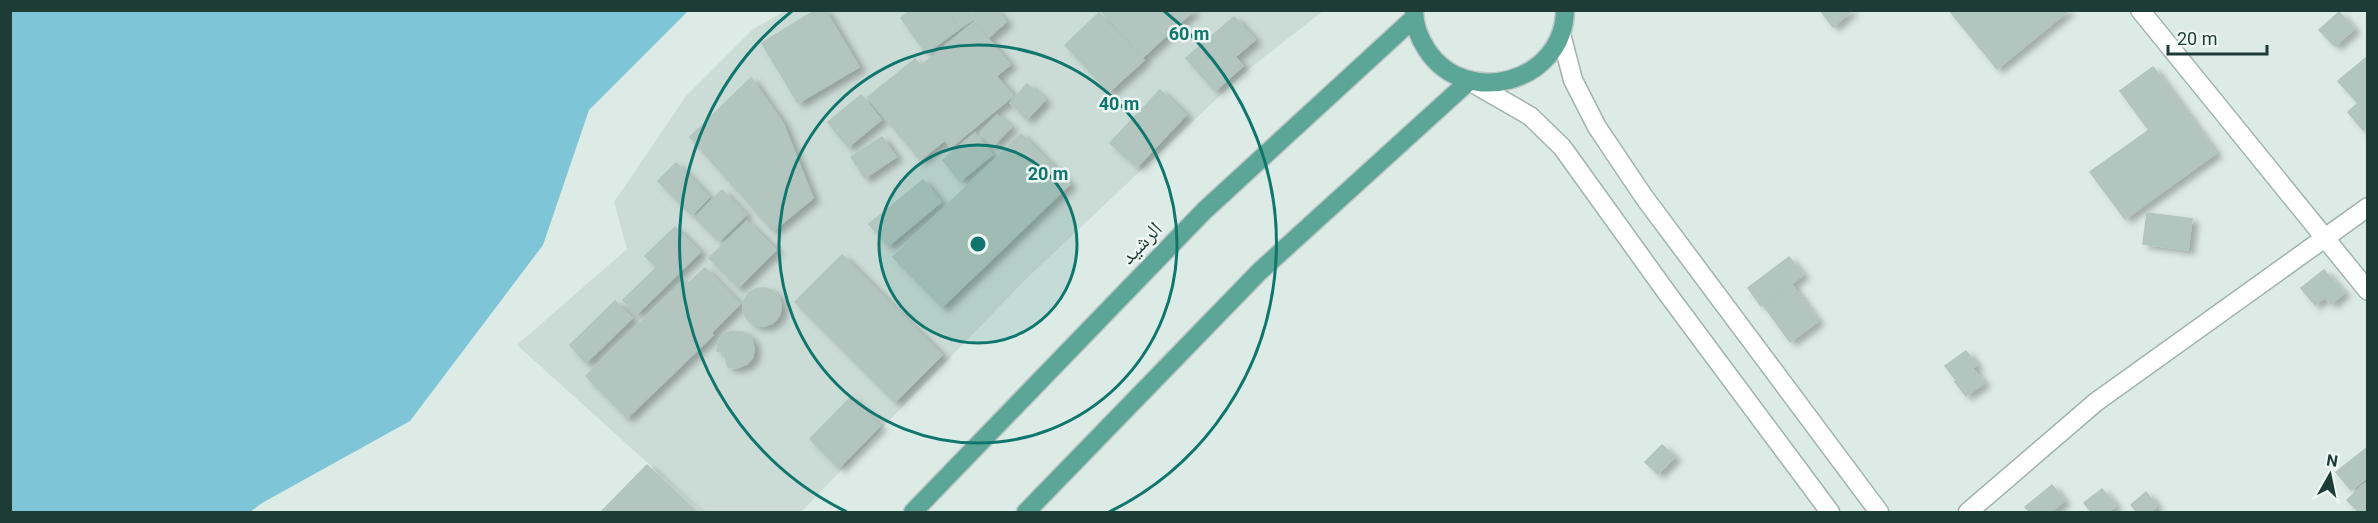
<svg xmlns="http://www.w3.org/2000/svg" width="2378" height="523" font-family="Roboto,'Noto Naskh Arabic',sans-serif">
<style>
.built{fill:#cbdbd5}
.water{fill:#7ec5d7}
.building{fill:#b2c6bf;stroke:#afc5bd;stroke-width:1.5;filter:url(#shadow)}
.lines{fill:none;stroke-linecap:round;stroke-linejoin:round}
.minor-casing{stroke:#a0b3ad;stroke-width:21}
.major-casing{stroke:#c0c8c6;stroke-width:21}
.minor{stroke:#fff;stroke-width:18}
.major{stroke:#5ca697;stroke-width:18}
.ring{fill:none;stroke:#0f766e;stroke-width:3}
.labels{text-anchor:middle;stroke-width:5;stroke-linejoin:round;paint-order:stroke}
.street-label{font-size:21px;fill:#1d3c35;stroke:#eef7f3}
.centre{fill:#0f766e;stroke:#eef7f3;stroke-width:3}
.ring-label{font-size:18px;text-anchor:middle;font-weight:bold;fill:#0f766e;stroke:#eef7f3;stroke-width:5;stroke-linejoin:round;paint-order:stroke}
</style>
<defs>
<filter id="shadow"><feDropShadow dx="6" dy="4" stdDeviation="3" flood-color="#0004"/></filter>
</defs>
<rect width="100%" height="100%" fill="#ddebe6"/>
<path class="built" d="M785 11H1323L1244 73 1025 280 801 512H702L517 345 627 249 614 202 687 95 752 30Z"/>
<path class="water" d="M10 11 11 10 688 11 589 110 543 245 410 421 262 503 250 512H11Z"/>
<path class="building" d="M816 10H825L859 67 798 103 762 43Z
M911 10H945L959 29 926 53 901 18Z
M948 10H964L972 20 960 28Z
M976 10H996L1006 22 989 37 971 15Z
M1100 10H1194L1143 57Z
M1820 10H1852L1833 27Z
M1949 10H2069L1997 69Z
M2339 12 2354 29 2335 46 2319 30Z
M1099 13 1144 60 1109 92 1065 45Z
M1234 17 1255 40 1235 57 1243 66 1215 91 1186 58Z
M974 22 1010 65 996 76 1013 96 951 147 945 140 920 160 868 97 915 59 921 66Z
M2368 56V126L2363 130 2348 112 2358 103 2338 81Z
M2153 67 2216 153 2125 219 2090 172 2149 130 2120 91Z
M751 78 783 123 813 198 773 231 690 137Z
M1027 84 1045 100 1027 119 1010 103Z
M1160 90 1186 115 1137 167 1110 143Z
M861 95 881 120 848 147 828 122Z
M997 115 1011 127 994 145 980 133Z
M975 133 992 155 960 181 943 160Z
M1021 134 1070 184 942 307 893 257Z
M882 137 896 157 865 178 851 157Z
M676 163 709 197 692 215 658 181Z
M923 180 941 202 888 246 869 224Z
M722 190 746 215 719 241 695 217Z
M2147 213 2192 219 2188 250 2143 244Z
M747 221 776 250 738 288 709 258Z
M675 227 700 252 637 314 623 300 657 267 645 256Z
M842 255 942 355 895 402 795 302Z
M1789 257 1803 275 1761 306 1748 288Z
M705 268 740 304 711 333 713 335 627 418 586 376 685 279 689 283Z
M2324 270 2344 293 2331 304 2325 297 2315 305 2301 288Z
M1792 285 1818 321 1790 342 1764 306Z
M743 307a19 19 0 1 1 38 0a19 19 0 1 1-38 0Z
M615 301 632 318 586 363 570 345Z
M733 331 743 332 751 338 754 347 753 357 747 364 737 368 728 367 724 352 717 351 718 342 724 334Z
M1966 351 1977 365 1956 380 1945 366Z
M1973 369 1984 383 1966 396 1955 382Z
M851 397 880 426 839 468 810 439Z
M1662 445 1675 457 1658 474 1645 462Z
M2368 447V480L2366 478 2351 490 2336 472Z
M647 465 696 512H601Z
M2365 484 2368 486V512H2359L2347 500Z
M2052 485 2064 501 2051 512H2030L2025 507Z
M2102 489 2116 506 2108 512H2091L2084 503Z
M2146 492 2157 506 2149 512H2137L2131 505Z"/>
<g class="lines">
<g class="minor-casing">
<path id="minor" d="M2140 10 2368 291
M1561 34 1573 80 1597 127 1644 197 1879 512
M1469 81 1530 116 1562 147 1667 293 1830 512
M1968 512 2096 402 2368 207"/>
</g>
<g class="major-casing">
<path id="major" d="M1414 10C1414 25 1419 38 1427 50 1466 109 1564 83 1565 10
M913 512 1204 211 1414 18
M1026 512 1260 271 1469 81"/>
</g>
<use href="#minor" class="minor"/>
<use href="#major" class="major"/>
</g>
<circle cx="978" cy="244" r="99" fill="#0f766e" fill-opacity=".12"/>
<g class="ring">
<circle cx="978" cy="244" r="99"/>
<circle cx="978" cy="244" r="199"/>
<path d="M847 512A298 298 0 0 1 792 11M1164 11A298 298 0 0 1 1109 512"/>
</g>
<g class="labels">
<g class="street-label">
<text transform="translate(1141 243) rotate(-46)" y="7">الرشيد</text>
</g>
</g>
<circle cx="978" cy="244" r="9" class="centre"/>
<g class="ring-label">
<text x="1189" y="40">60 m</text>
<text x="1119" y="110">40 m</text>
<text x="1048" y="180">20 m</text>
</g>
<rect width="2378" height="523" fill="none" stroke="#1d3c35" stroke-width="24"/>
<g transform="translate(2330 475) rotate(9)" stroke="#eef7f3" stroke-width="4.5" paint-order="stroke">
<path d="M0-4.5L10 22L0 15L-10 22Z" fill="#1d3c35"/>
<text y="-9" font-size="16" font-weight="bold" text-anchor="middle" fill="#1d3c35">N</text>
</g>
<path d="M2168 45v9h99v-9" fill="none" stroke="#1d3c35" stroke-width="3"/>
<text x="2177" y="45" font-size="18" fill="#1d3c35" stroke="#eef7f3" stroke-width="4.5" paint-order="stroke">20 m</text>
</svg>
